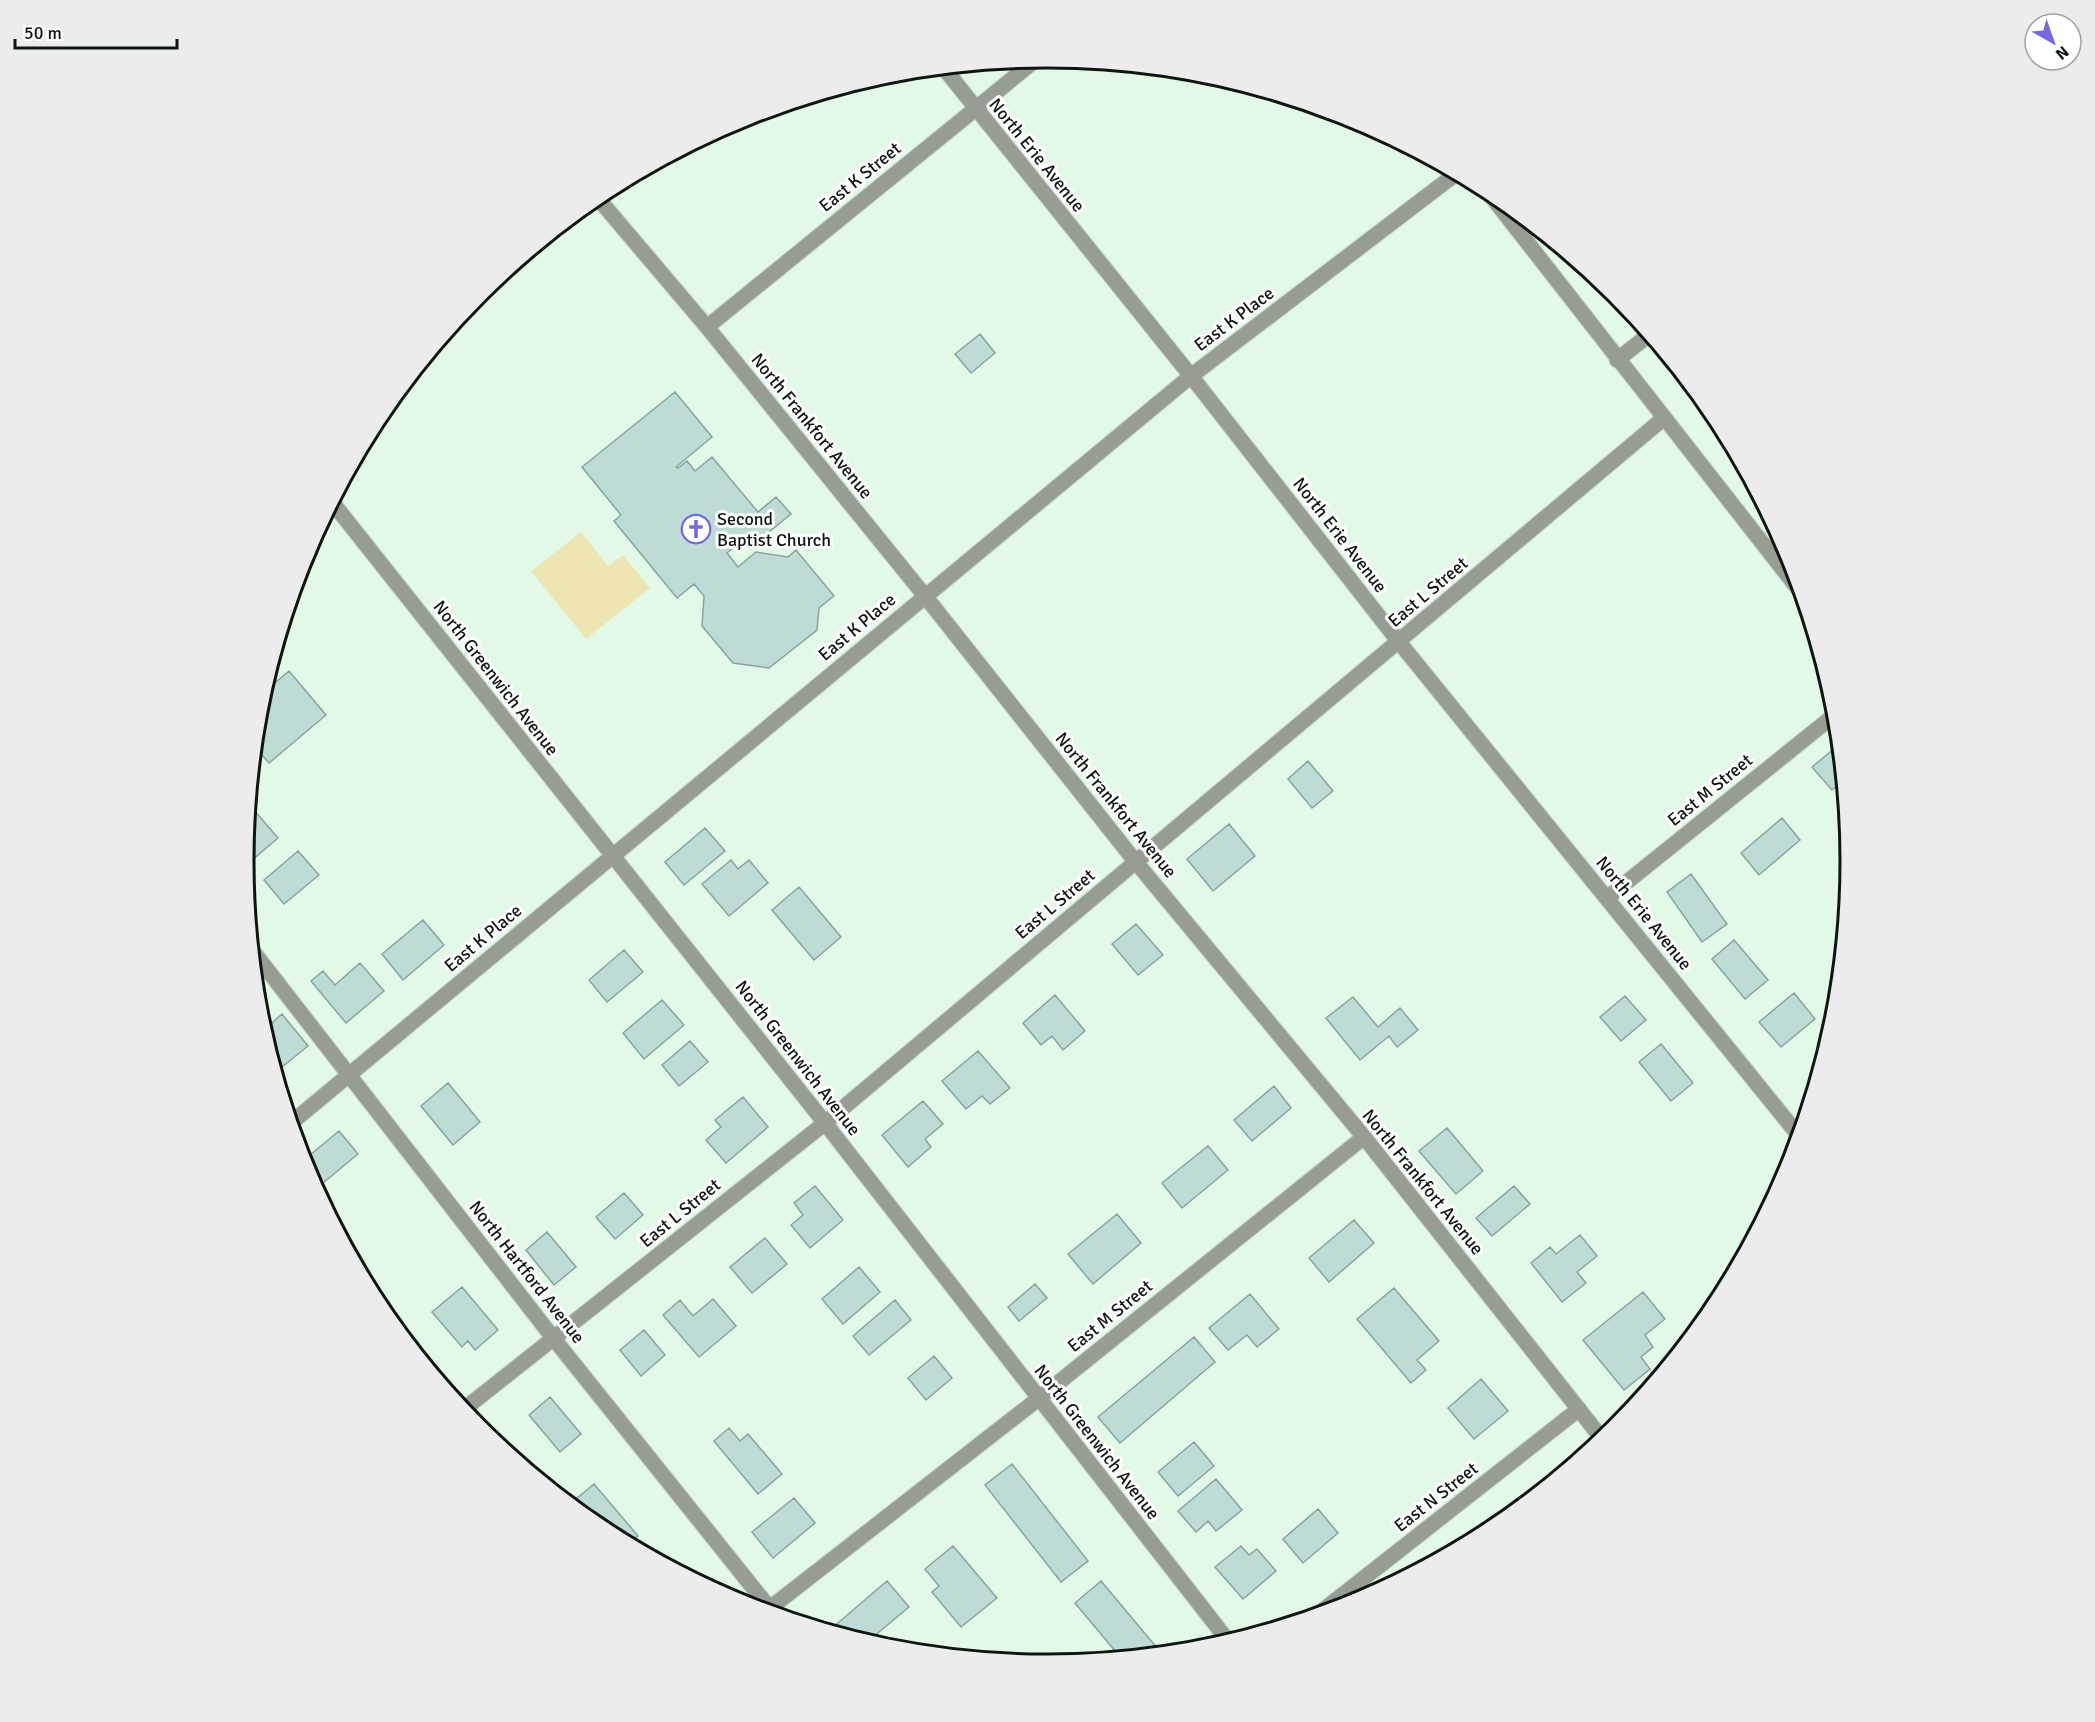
<svg xmlns="http://www.w3.org/2000/svg" width="2095" height="1722" font-family="Signika,sans-serif">
<style>
.green{fill:#ede6b3}
.building{fill:#bedcd5;stroke:#87a49d;stroke-width:1.5}
.lines{fill:none;stroke-linecap:round;stroke-linejoin:round}
.minor-casing{stroke:#c0d5c5;stroke-width:17}
.tertiary-casing{stroke:#c0d5c5;stroke-width:17}
.minor{stroke:#989d93;stroke-width:15}
.tertiary{stroke:#989d93;stroke-width:15}
.labels{text-anchor:middle;stroke-width:6;stroke-linejoin:round;paint-order:stroke}
.street-label{font-size:18px;fill:#0e1610;stroke:#fff}
.poi-label{font-size:18px;fill:#0e1610;stroke:#fff;text-anchor:start}
.rim{fill:none;stroke:#0e1610;stroke-width:3}
</style>
<rect width="100%" height="100%" fill="#e2f9e8"/>
<path class="green" d="M581 532 608 566 623 555 650 588 586 639 531 571Z"/>
<path class="building" d="M980 334 995 353 971 373 955 354Z
M675 392 712 437 676 467 678 468 687 461 695 471 712 457 758 512 776 497 791 514 753 545 746 537 727 553 738 567 756 552 788 557 796 550 834 596 819 608 817 630 769 668 733 663 702 626 704 596 694 584 677 598 614 521 621 515 582 467Z
M289 671 326 715 269 763 255 747 259 704 262 694Z
M1840 744 1843 780 1832 790 1812 767Z
M1308 761 1333 791 1312 808 1288 779Z
M254 810 278 838 244 867 248 815Z
M1782 818 1800 840 1759 875 1741 853Z
M1229 824 1255 856 1213 891 1187 859Z
M705 828 725 851 684 885 665 862Z
M298 851 319 875 284 904 264 880Z
M731 860 738 869 749 860 768 883 729 916 702 884Z
M1691 874 1727 924 1702 942 1667 892Z
M799 887 841 937 814 960 772 910Z
M423 920 444 945 403 980 382 954Z
M1136 924 1163 955 1138 975 1112 944Z
M1734 940 1768 980 1745 999 1712 959Z
M624 950 643 972 607 1002 589 980Z
M360 963 384 991 346 1023 311 981 323 971 335 985Z
M1794 993 1815 1019 1781 1047 1759 1022Z
M1055 995 1085 1031 1063 1050 1052 1036 1041 1045 1023 1023Z
M1625 996 1646 1020 1621 1041 1600 1017Z
M1353 997 1378 1027 1400 1008 1418 1030 1397 1047 1389 1036 1360 1060 1326 1018Z
M662 1000 684 1025 644 1059 623 1033Z
M282 1014 308 1046 282 1067 269 1052 263 1031Z
M690 1041 708 1062 679 1086 662 1065Z
M1661 1044 1693 1083 1671 1101 1639 1062Z
M978 1051 1010 1088 990 1104 982 1096 966 1109 942 1081Z
M448 1083 480 1122 453 1145 421 1106Z
M1274 1086 1291 1108 1252 1141 1234 1120Z
M743 1097 768 1127 726 1163 706 1140 721 1127 715 1120Z
M923 1101 943 1124 925 1139 931 1147 908 1167 882 1135Z
M1447 1128 1483 1171 1456 1194 1419 1151Z
M339 1131 358 1154 323 1183 304 1160Z
M1208 1146 1228 1170 1182 1208 1162 1183Z
M815 1186 843 1220 810 1248 791 1225 803 1215 794 1203Z
M1514 1186 1530 1204 1492 1236 1476 1218Z
M624 1193 643 1215 615 1239 596 1217Z
M1117 1214 1141 1243 1093 1284 1068 1254Z
M1354 1220 1374 1243 1329 1282 1309 1258Z
M547 1232 576 1267 554 1285 526 1250Z
M1580 1235 1597 1256 1577 1272 1586 1283 1562 1302 1531 1263 1550 1247 1556 1254Z
M765 1238 787 1264 752 1293 730 1267Z
M859 1267 880 1292 843 1324 822 1299Z
M1035 1284 1047 1298 1019 1321 1008 1307Z
M462 1287 498 1330 475 1350 468 1341 462 1347 432 1312Z
M1394 1288 1439 1341 1417 1360 1426 1370 1411 1383 1357 1319Z
M1643 1292 1665 1319 1645 1335 1653 1347 1641 1357 1650 1369 1624 1390 1583 1340Z
M1250 1294 1279 1329 1257 1347 1247 1335 1228 1350 1209 1328Z
M713 1299 736 1326 699 1357 663 1315 680 1300 693 1316Z
M895 1300 911 1320 869 1355 853 1336Z
M399 1324 425 1355 421 1359 395 1327Z
M644 1330 665 1355 641 1376 620 1350Z
M1194 1337 1215 1362 1120 1443 1098 1417Z
M934 1356 952 1378 926 1400 908 1378Z
M1481 1379 1508 1411 1474 1439 1448 1408Z
M550 1397 581 1434 560 1452 529 1415Z
M729 1428 740 1441 748 1434 782 1474 758 1494 714 1441Z
M1194 1442 1214 1466 1178 1496 1158 1472Z
M1012 1464 1088 1561 1061 1582 985 1485Z
M1216 1479 1242 1510 1216 1531 1208 1521 1196 1532 1178 1511Z
M594 1484 638 1536 628 1544 601 1529 570 1504Z
M794 1498 815 1523 773 1558 752 1532Z
M1318 1509 1338 1533 1303 1563 1283 1539Z
M953 1546 997 1598 961 1627 932 1592 939 1586 925 1569Z
M1241 1546 1249 1555 1257 1549 1276 1571 1243 1599 1215 1567Z
M887 1581 909 1607 867 1642 836 1633 832 1628Z
M1101 1581 1162 1654 1121 1658 1075 1603Z"/>
<g class="lines">
<g class="minor-casing">
<path id="minor" d="M943 67 1191 376 1399 642 1800 1137
M596 196 707 327 925 596 1135 861 1364 1137 1603 1440
M707 327 1038 58
M1617 360 1650 334
M332 502 825 1123 1229 1642
M1607 898 1837 713
M252 950 554 1339 775 1615
M291 1123 1191 376 1457 173
M463 1410 825 1123 1664 418
M765 1612 1038 1399 1364 1137
M1317 1615 1579 1409"/>
</g>
<g class="tertiary-casing">
<path id="tertiary" d="M1484 187 1803 595"/>
</g>
<use href="#minor" class="minor"/>
<use href="#tertiary" class="tertiary"/>
</g>
<defs>
<g id="church-ring" transform="scale(1.5)"><circle r="9.5" fill="#fff" stroke="#7668e3" stroke-width="1.5"/><path d="M-1.2-6h2.4v3.5h3.3v2.4h-3.3V6h-2.4V-.1h-3.3v-2.4h3.3Z" fill="#7668e3"/></g>
</defs>
<g fill-rule="evenodd">
<use href="#church-ring" x="696" y="529"/>
</g>
<g class="labels">
<g class="street-label">
<text transform="translate(1037 155) rotate(51)" y="6">North Erie Avenue</text>
<text transform="translate(860 177) rotate(-39)" y="6">East K Street</text>
<text transform="translate(1234 319) rotate(-37)" y="6">East K Place</text>
<text transform="translate(812 426) rotate(51)" y="6">North Frankfort Avenue</text>
<text transform="translate(1340 535) rotate(52)" y="6">North Erie Avenue</text>
<text transform="translate(1428 592) rotate(-40)" y="6">East L Street</text>
<text transform="translate(857 627) rotate(-40)" y="6">East K Place</text>
<text transform="translate(496 678) rotate(52)" y="6">North Greenwich Avenue</text>
<text transform="translate(1710 790) rotate(-39)" y="6">East M Street</text>
<text transform="translate(1116 805) rotate(51)" y="6">North Frankfort Avenue</text>
<text transform="translate(1055 904) rotate(-40)" y="6">East L Street</text>
<text transform="translate(1644 913) rotate(51)" y="6">North Erie Avenue</text>
<text transform="translate(483 938) rotate(-40)" y="6">East K Place</text>
<text transform="translate(798 1058) rotate(52)" y="6">North Greenwich Avenue</text>
<text transform="translate(1423 1182) rotate(51)" y="6">North Frankfort Avenue</text>
<text transform="translate(680 1213) rotate(-39)" y="6">East L Street</text>
<text transform="translate(527 1272) rotate(52)" y="6">North Hartford Avenue</text>
<text transform="translate(1110 1316) rotate(-39)" y="6">East M Street</text>
<text transform="translate(1097 1442) rotate(52)" y="6">North Greenwich Avenue</text>
<text transform="translate(1436 1497) rotate(-38)" y="6">East N Street</text>
</g>
<g class="poi-label">
<text x="717" y="525">Second<tspan x="717" dy="21">Baptist Church</tspan></text>
</g>
</g>
<path d="M0 0H2095V1722H0ZM254 861a793 793 0 1 1 1586 0a793 793 0 1 1-1586 0Z" fill="#ececec" fill-rule="evenodd"/>
<path class="rim" d="M254 861a793 793 0 1 1 1586 0a793 793 0 1 1-1586 0Z"/>
<g transform="translate(2053 42) rotate(140)"><circle r="28" fill="#ffffff" stroke="#9fa29f" stroke-width="1.5"/>
<path d="M0-4.5L10 22L0 15L-10 22Z" fill="#7668e3"/>
<text y="-9" font-size="16" font-weight="bold" text-anchor="middle" fill="#0e1610">N</text>
</g>
<path d="M15 39v9h162v-9" fill="none" stroke="#0e1610" stroke-width="3"/>
<text x="24" y="39" font-size="18" fill="#0e1610" stroke="#ffffff" stroke-width="4.5" paint-order="stroke">50 m</text>
</svg>
